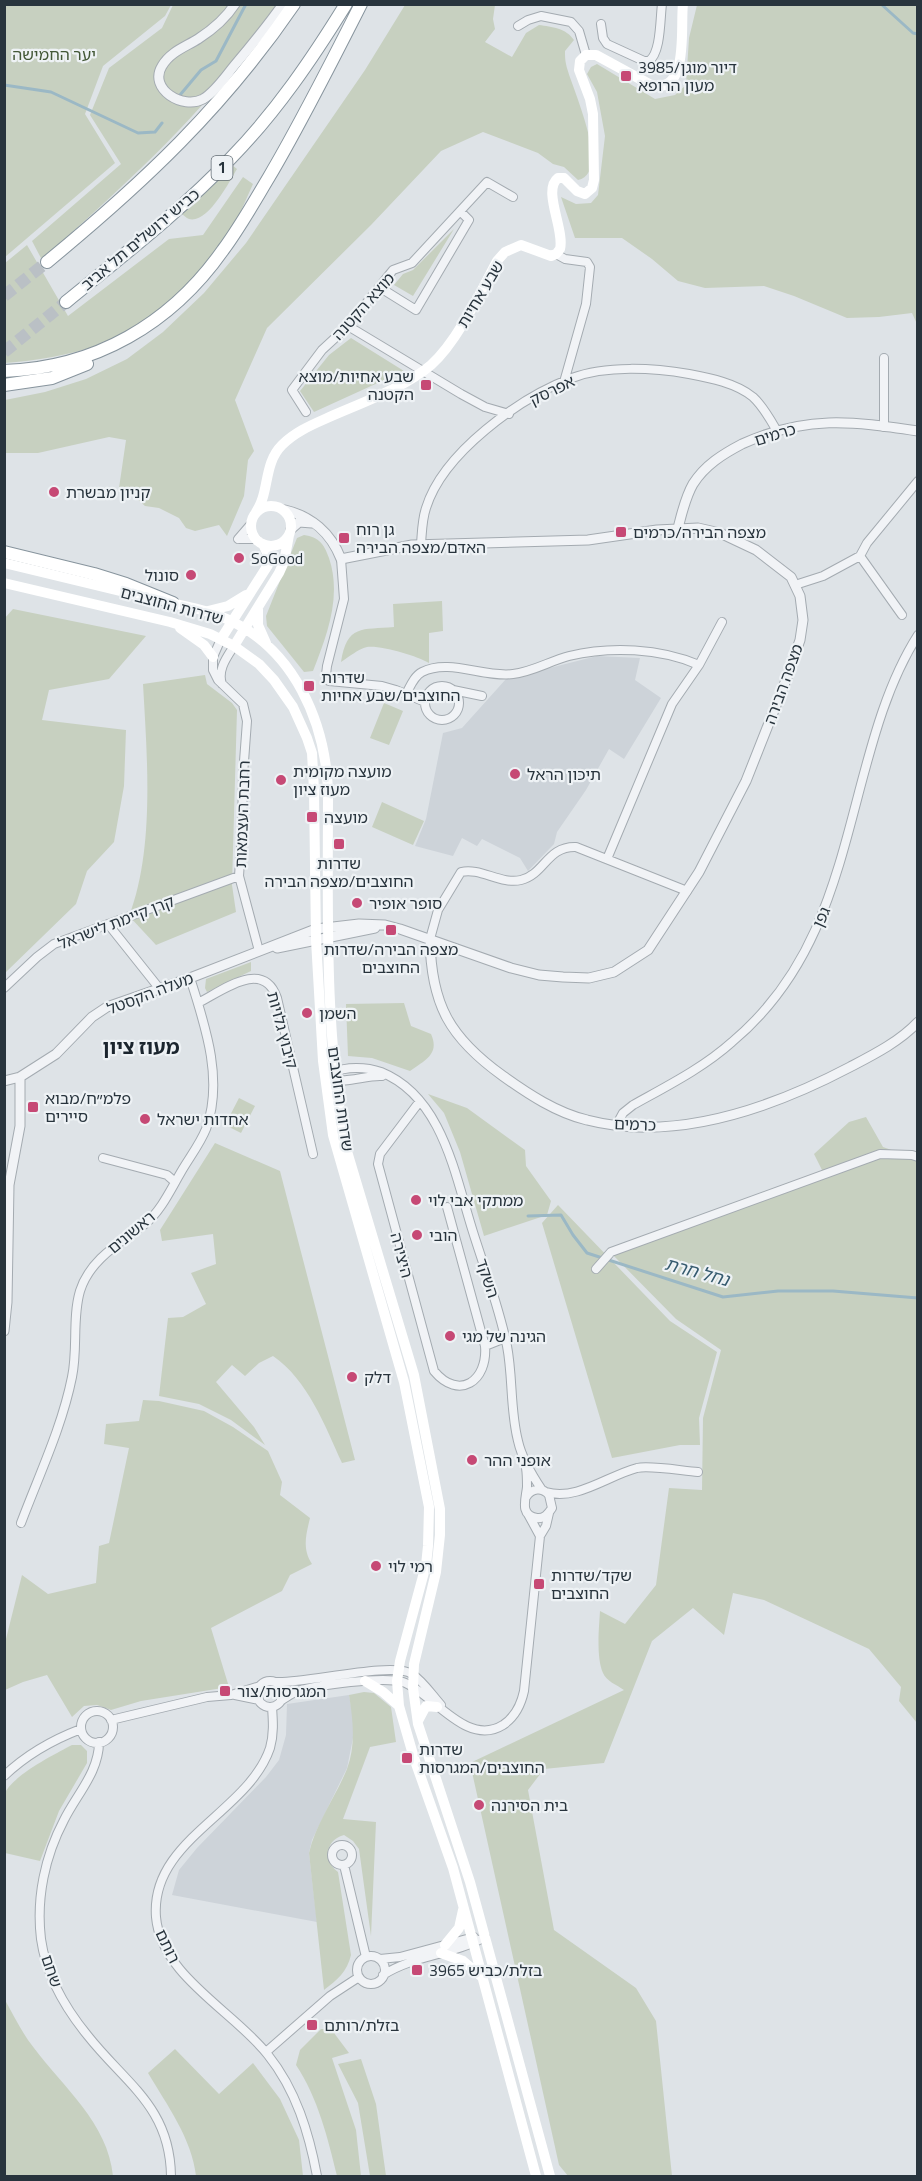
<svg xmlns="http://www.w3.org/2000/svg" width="922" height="2181" font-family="'Titillium Web','Noto Sans Hebrew',sans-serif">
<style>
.built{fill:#cdd3d9}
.green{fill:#c7d0c0}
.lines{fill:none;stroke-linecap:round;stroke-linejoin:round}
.stream{stroke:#9bb8c5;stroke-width:3}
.trunk-tunnel{stroke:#bac0c5;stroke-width:12;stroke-dasharray:12 6;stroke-linecap:butt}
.minor-casing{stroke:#a4abb1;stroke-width:10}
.tertiary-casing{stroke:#a4abb1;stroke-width:11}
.trunk-casing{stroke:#87949d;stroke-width:14}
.minor{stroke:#f1f3f6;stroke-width:8}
.tertiary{stroke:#f1f3f6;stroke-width:9}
.secondary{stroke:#fff;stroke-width:10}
.trunk{stroke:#fff;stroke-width:12}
.poi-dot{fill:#c64975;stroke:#eef2f5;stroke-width:2}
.labels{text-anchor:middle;stroke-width:4.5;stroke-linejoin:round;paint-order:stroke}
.shield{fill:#eef2f5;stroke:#636d74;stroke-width:1.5}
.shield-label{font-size:15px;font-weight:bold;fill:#28343d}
.park-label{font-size:16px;fill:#435837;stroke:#eef2f5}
.poi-label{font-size:16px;fill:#28343d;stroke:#eef2f5;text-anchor:start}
.street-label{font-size:16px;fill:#28343d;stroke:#eef2f5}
.water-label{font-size:18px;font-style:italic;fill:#355a6e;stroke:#eef2f5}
.quarter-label{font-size:20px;font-weight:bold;fill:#1b252e;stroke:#eef2f5}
</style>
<rect width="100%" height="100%" fill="#dee3e7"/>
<path class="built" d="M597 656 640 658 635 680 661 698 624 759 609 749 586 790 557 832 554 844 528 871 520 858 482 839 477 846 462 838 453 856 415 846 426 819 443 733 462 728 506 679Z
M349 1695 353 1717V1738L347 1768 312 1840 309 1853 317 1922 172 1895 179 1870 197 1848 266 1777 279 1760 286 1735 287 1704Z"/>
<path class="green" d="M5 4 171 5 165 16 103 66 85 114 115 163 5 257Z
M173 5H279C263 27 248 50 230 72 175 141 107 200 42 260L32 241 121 164 90 115 109 68 162 28Z
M405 5H495L493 19 495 29 485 42 512 57 526 33 539 25C552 27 566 28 574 40L565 51C565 55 565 60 566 64 570 85 613 172 578 180L564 167 553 164 538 153 483 132 441 151 371 225 267 328 235 400 254 451 248 460 244 496 227 536 219 525 195 531 186 528 179 518 159 508 145 506 135 497 119 488 126 440 109 437 38 453H5V400L45 392 86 379 127 359 163 332 204 293 246 243 365 70Z
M697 5H917V324L912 313 879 317 847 318 794 296 764 286 705 288 678 281 652 259 622 238H575L561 197 576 204 591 203 598 195 605 136 597 92 587 74 591 67 597 64 655 99 675 95 686 85 689 38Z
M232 165 237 169C229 182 208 224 189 219 186 218 184 215 181 214Z
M243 177 253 184C247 197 241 212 234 225 211 268 145 329 99 345 70 355 35 361 5 363V263L27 245 68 316 169 239 203 235Z
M454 229 413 296 394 285 403 274 413 270Z
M351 338 404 371 314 412 300 391 329 355Z
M304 535C319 537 324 544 329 558 342 596 327 635 313 671L304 672 267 626 266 616 297 538Z
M442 601 443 631 429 633V663C417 656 381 645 367 647 358 649 349 657 341 662 347 624 362 630 394 627L393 604Z
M13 609 146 636 109 679 49 690 42 720 126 730 124 786 114 842 87 871 76 904 5 973 4 619Z
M205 675 207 684 232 703 237 710 232 885 236 912 156 945 129 916C155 848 147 756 143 684Z
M384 703 403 711 389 745 370 738Z
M382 802 424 821 413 845 372 827Z
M251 962V971L207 992 205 988 206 979Z
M404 1003 411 1026 431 1034C440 1054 425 1060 410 1071L372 1058 348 1056 346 1004Z
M428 1094 467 1108 525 1150 526 1166 551 1201 547 1215 484 1236 460 1152 444 1113Z
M239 1098 255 1106 241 1133 225 1125Z
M866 1117 883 1147 917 1159V1723L899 1701 901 1687 869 1649 764 1600 733 1593 724 1635 693 1608 652 1641 604 1763 544 1769 528 1790 554 1930 636 1988 656 2021 672 2176H568L559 2165 470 1763 624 1690C617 1685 606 1681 603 1673 596 1657 599 1628 600 1611L625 1624 656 1585 669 1488 702 1490 703 1418 721 1350 676 1319 611 1253 823 1172 814 1154 849 1122Z
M215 1143 280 1171 355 1460 342 1463C325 1426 308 1380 273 1356L259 1363 245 1376 232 1365 216 1382 254 1427 265 1445 231 1420 199 1404 159 1396 168 1318 183 1317 206 1304 191 1273 216 1264 213 1234 162 1241 160 1230Z
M558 1205 670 1321 717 1352 699 1418 700 1445H680L612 1458 542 1223Z
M143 1400 159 1401 204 1411 233 1427 268 1451 282 1482 280 1495 310 1518C306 1535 302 1549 312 1564L290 1575 282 1591 211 1628 229 1687 141 1701 111 1710 97 1705 84 1706 72 1717 47 1675 23 1682 5 1690V1643L22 1575 48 1594 96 1583 99 1546 109 1543 129 1448 104 1444 106 1424 139 1421Z
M364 1692 374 1693 391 1707 396 1742 370 1747 343 1819 376 1822 371 1936 359 1849 353 1841 344 1835C325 1840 323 1861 338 1872L351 1955C347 1972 337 1980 324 1990L309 1853C316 1823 335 1798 347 1769 356 1745 353 1720 349 1695Z
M72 1745H81L87 1751V1763L59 1811 40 1861 5 1853C4 1841 2 1804 4 1795 11 1776 55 1754 72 1745Z
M5 2000C14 2016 22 2033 34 2048 63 2087 108 2123 113 2176H5Z
M321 2029H331L349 2053 332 2058 356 2130 361 2176H337C328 2139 318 2098 296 2065L300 2050Z
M175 2049 219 2094 253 2063 280 2099 299 2140 303 2176H196C192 2139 167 2105 148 2073Z
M361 2059 376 2104 386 2176H370L358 2103 338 2064Z"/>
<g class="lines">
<path class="stream" d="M881 4 913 33 918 34
M4 85 51 92 138 133 155 132 162 123
M180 95 201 70 216 61 246 4
M528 1216 561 1215 573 1235 587 1253 723 1297 778 1291H833L918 1298"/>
<path class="trunk-tunnel" d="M4 296 47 262
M4 352 66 302"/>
<g class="minor-casing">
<path id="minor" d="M601 24 603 38 607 44 644 61H649C661 53 660 19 662 4
M518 26 528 20 541 16 571 22 579 31 586 55
M556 254 565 259 587 262 590 267 586 304 564 382
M379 287 416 310 469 220 460 211
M348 326 461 394 485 407 509 414
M306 412 292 390 322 350 348 326 393 270 412 263 487 182 513 197
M884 427V358
M238 539 251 524
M240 539H256
M421 544C422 532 422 520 426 508 443 453 519 398 572 378 606 365 654 368 689 374 710 378 736 383 753 397 763 406 770 419 777 431
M860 556 902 615
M341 559 344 599 327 666 326 675 329 681 382 686 396 690 425 702
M795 585 823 576 860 556 867 543 918 481
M221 639 213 657V670L218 680 243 704 247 721 243 775 242 833 239 876 259 951
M222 684C217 670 227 657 234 646
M425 703a17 17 0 1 1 34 0a17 17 0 1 1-34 0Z
M453 690 482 696
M406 694C410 687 414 676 422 672 449 658 484 678 513 674 532 672 550 661 569 656 610 646 660 648 699 665
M607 859 672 704 699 665 722 622
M108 924 159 988
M430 939 438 910 461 872C480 867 501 885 521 880 545 874 547 846 576 847L687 891
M4 988 37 957 54 944 239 876
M198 1003C222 991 263 958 277 998L313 1154
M332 1073C346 1066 367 1067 381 1072 443 1097 455 1176 473 1232 485 1270 499 1307 507 1346 513 1377 510 1410 518 1441 522 1459 532 1475 542 1490
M331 1079C345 1084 366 1075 382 1076
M420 1101 380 1154 378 1164 434 1371C459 1401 488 1381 485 1346L447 1207
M617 1124 623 1113 633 1105C667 1086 703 1068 732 1042 812 975 834 888 859 792 873 739 888 682 918 635
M103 1158 167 1175 175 1182
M596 1269 611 1252 880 1154 912 1155 918 1157
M485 1346 505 1338
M546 1492C577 1501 607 1476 637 1468 650 1465 683 1471 698 1472
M526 1497C532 1488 542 1487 549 1495L552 1508C548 1514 544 1519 537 1518 519 1516 526 1498 527 1487 527 1481 527 1474 526 1468
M21 1523C39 1475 62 1427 72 1377 78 1349 72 1318 80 1291 90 1259 120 1243 145 1224 161 1211 171 1189 181 1172 189 1158 200 1144 206 1129 224 1080 205 1025 190 978
M540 1536 546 1526 549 1513
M257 1694a13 13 0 1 1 26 0a13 13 0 1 1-26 0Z
M276 1682C304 1684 393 1661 412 1674 423 1681 432 1695 441 1705
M235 1695 259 1700
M282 1700C287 1697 292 1693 298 1691 318 1685 383 1676 403 1682 432 1692 466 1748 503 1725 515 1717 521 1705 524 1691L540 1536 528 1514
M272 1707C273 1721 274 1734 270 1748 248 1813 150 1840 156 1917 161 1976 235 2012 268 2055 296 2090 309 2133 317 2176
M81 1727a16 16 0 1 1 32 0a16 16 0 1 1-32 0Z
M111 1720 207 1697 231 1695 260 1686
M99 1742C99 1772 77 1794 64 1820 45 1856 36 1898 41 1939 46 1975 65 2008 88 2036 126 2084 170 2107 171 2176
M4 1776C27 1754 52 1740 81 1729
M332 1855a10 10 0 1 1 20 0a10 10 0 1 1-20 0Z
M344 1865 366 1957
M357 1970a14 14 0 1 1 28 0a14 14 0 1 1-28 0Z
M380 1959 400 1957 474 1937
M383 1975C414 1955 453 1955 485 1937
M266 2052 330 1996 359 1977"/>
</g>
<g class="tertiary-casing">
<path id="tertiary" d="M235 4C226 18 212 30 198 39 185 47 170 52 162 66 148 89 183 110 203 99 215 92 225 77 234 66 251 46 268 25 283 4
M678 528C682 513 685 498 693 484 705 465 723 454 742 444 806 415 851 421 918 431
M291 529 299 522 312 523
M430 939C431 1005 450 1038 503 1076 528 1094 557 1113 587 1120 676 1143 772 1108 850 1067 873 1055 899 1042 918 1022
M277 948 375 928
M4 1081 20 1077 56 1054 92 1017 107 1007 190 978 316 929 359 924 385 925 400 929 511 968 539 975 563 977 589 978 614 972 648 950 699 872 746 781 786 680 800 640 803 620 800 596 791 577 756 550 720 533 698 528 657 530 588 540 412 545 341 559C331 533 311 516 285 510
M4 1331 7 1302 9 1185 20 1126V1077"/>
</g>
<g class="trunk-casing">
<path id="trunk" d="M47 262C143 183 223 108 294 4
M66 302C121 257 182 210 231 158 276 112 312 59 346 4
M4 371C95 368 171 324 223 250 240 227 254 202 269 177 302 121 331 63 361 4
M4 385 52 378 87 364
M4 552 94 574 126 584 173 603"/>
</g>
<use href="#minor" class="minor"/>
<use href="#tertiary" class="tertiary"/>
<path class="secondary" d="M251 526a20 20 0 1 1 40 0a20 20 0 1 1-40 0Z
M256 512C270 492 263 464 282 445 294 433 309 426 325 419 358 404 403 389 431 365 457 342 480 293 497 261L505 252 521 245 551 256 556 254 560 249C565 230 542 190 558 178H564L577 191 585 194 592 188 594 180 593 114 590 99 579 70 580 61 586 55H596L651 85C690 95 680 27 683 4
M4 563 149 598
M4 583 170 622 210 634 234 646 259 664 274 680 293 707 307 738 312 753 314 790 316 940 323 1061 333 1135 404 1382 429 1507 428 1546 426 1565 400 1661 397 1681 399 1706 414 1758 453 1868 536 2176
M167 602C188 607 209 610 229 620 294 650 325 721 328 790 328 910 324 1030 346 1148L414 1375 440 1509V1535L436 1572 414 1664 413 1688 418 1724 470 1882 550 2176
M258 609V625L266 643
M208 611 228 606 246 595
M180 628 204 645 213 657
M221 639 268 565 269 557 263 544
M234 646 279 573 284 562 289 535
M365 1681 383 1692 399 1706
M418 1721 426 1706 437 1707
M445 1945 459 1928 463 1910
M441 1953 463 1961 482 1977"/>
<use href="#trunk" class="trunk"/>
</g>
<g class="poi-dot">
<rect x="620" y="70" width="12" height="12" rx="3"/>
<rect x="420" y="379" width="12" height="12" rx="3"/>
<circle cx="54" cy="492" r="6"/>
<rect x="615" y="526" width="12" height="12" rx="3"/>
<rect x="338" y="532" width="12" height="12" rx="3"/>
<circle cx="239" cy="558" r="6"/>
<circle cx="191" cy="575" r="6"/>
<rect x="303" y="680" width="12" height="12" rx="3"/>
<circle cx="515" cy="774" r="6"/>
<circle cx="281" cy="780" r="6"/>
<rect x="306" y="811" width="12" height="12" rx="3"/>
<rect x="333" y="838" width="12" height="12" rx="3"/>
<circle cx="357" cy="903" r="6"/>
<rect x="385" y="924" width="12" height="12" rx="3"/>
<circle cx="307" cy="1013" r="6"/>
<rect x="27" y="1101" width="12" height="12" rx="3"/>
<circle cx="145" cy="1119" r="6"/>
<circle cx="416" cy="1200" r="6"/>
<circle cx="417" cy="1235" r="6"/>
<circle cx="450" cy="1336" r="6"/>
<circle cx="352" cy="1377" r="6"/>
<circle cx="472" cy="1460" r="6"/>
<circle cx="376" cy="1566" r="6"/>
<rect x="533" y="1578" width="12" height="12" rx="3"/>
<rect x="219" y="1685" width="12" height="12" rx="3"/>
<rect x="401" y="1752" width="12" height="12" rx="3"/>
<circle cx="479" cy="1805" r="6"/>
<rect x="411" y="1964" width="12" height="12" rx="3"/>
<rect x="306" y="2019" width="12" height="12" rx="3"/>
</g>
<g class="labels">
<rect class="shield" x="211.5" y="156" width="21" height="24" rx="4.5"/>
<g class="shield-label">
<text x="222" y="173">1</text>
</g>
<g class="park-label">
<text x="54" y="60">יער החמישה</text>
</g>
<g class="poi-label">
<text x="638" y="73">3985/דיור מוגן<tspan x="638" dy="18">מעון הרופא</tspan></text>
<text x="414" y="382" text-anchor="end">שבע אחיות/מוצא<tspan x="414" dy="18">הקטנה</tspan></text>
<text x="66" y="498">קניון מבשרת</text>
<text x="356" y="535">גן רוח<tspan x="356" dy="18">האדם/מצפה הבירה</tspan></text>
<text x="633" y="538">מצפה הבירה/כרמים</text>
<text x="251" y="564">SoGood</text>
<text x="179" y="581" text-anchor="end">סונול</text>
<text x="321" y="683">שדרות<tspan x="321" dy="18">החוצבים/שבע אחיות</tspan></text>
<text x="293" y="777">מועצה מקומית<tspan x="293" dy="18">מעוז ציון</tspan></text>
<text x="527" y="780">תיכון הראל</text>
<text x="324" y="823">מועצה</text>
<text x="339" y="869" text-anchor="middle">שדרות<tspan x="339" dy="18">החוצבים/מצפה הבירה</tspan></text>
<text x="369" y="909">סופר אופיר</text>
<text x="391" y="955" text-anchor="middle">מצפה הבירה/שדרות<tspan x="391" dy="18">החוצבים</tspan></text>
<text x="319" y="1019">השמן</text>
<text x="45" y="1104">פלמ״ח/מבוא<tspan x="45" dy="18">סיירים</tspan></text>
<text x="157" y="1125">אחדות ישראל</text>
<text x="428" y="1206">ממתקי אבי לוי</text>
<text x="429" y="1241">הובי</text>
<text x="462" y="1342">הגינה של מגי</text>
<text x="364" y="1383">דלק</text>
<text x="484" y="1466">אופני ההר</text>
<text x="388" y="1572">רמי לוי</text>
<text x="551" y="1581">שקד/שדרות<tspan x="551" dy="18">החוצבים</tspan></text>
<text x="237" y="1697">המגרסות/צור</text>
<text x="419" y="1755">שדרות<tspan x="419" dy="18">החוצבים/המגרסות</tspan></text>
<text x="491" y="1811">בית הסירנה</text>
<text x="429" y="1976">בזלת/כביש 3965</text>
<text x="324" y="2031">בזלת/רותם</text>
</g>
<g class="street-label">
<text transform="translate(140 239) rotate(-40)" y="6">כביש ירושלים תל אביב</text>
<text transform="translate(480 294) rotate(-59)" y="6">שבע אחיות</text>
<text transform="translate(363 306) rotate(-48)" y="6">מוצא הקטנה</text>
<text transform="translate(552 390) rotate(-26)" y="6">אפרסק</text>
<text transform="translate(775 434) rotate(-17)" y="6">כרמים</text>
<text transform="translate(172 605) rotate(15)" y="6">שדרות החוצבים</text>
<text transform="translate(783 684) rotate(-70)" y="6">מצפה הבירה</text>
<text transform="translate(242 814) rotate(-88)" y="6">רחבת העצמאות</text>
<text transform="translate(821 917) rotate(-66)" y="6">גפן</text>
<text transform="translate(116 922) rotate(-21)" y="6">קרן קיימת לישראל</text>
<text transform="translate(150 993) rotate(-21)" y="6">מעלה הקסטל</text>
<text transform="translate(283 1030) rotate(75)" y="6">קיבוץ גלויות</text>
<text transform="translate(341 1099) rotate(82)" y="6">שדרות החוצבים</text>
<text transform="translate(635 1124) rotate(2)" y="6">כרמים</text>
<text transform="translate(131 1232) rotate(-40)" y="6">ראשונים</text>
<text transform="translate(402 1255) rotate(75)" y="6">היצירה</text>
<text transform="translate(488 1278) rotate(72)" y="6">השקד</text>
<text transform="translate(168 1946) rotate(64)" y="6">רותם</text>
<text transform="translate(52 1971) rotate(71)" y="6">שחם</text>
</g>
<g class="water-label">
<text transform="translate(697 1272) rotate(15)" y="6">נחל חרת</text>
</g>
<g class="quarter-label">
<text x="141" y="1054">מעוז ציון</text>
</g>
</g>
<rect width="922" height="2181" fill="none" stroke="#28343d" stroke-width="12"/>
</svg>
